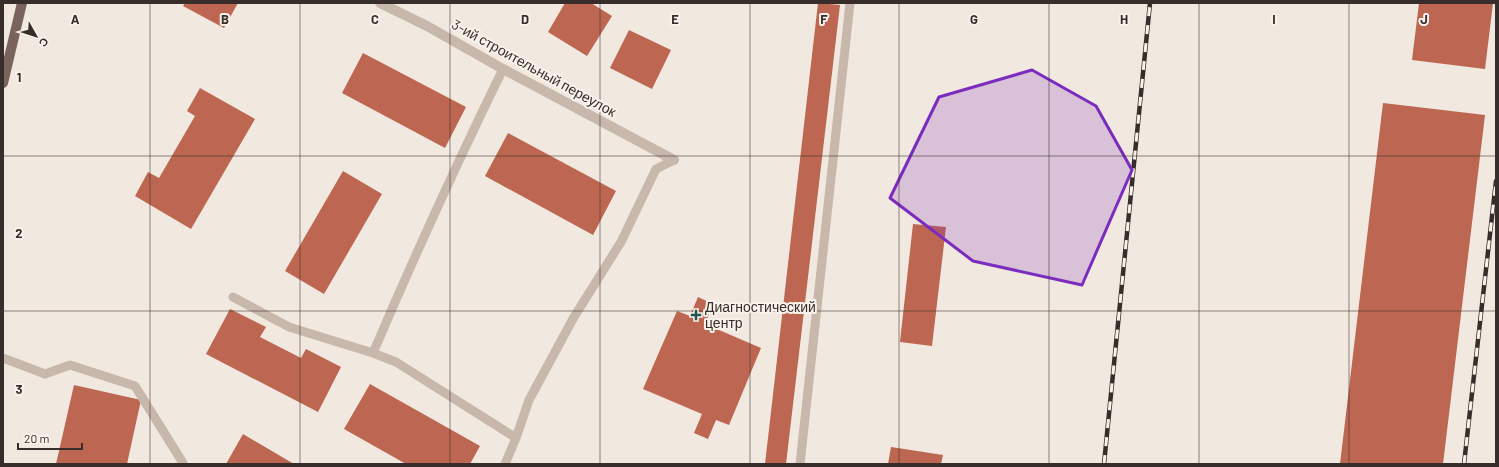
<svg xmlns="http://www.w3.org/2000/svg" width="1499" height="467" font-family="Barlow,sans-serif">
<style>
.building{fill:#bd6651}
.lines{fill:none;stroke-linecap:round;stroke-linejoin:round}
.service{stroke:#c8b7ab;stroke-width:9}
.minor{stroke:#c8b7ab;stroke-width:10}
.primary{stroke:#78645c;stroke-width:10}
.rail-casing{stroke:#372d2a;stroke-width:4.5}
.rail{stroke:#f9f2eb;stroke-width:3;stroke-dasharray:9;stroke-linecap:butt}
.marked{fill:#7b2cbf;fill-opacity:0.2;stroke:#7b2cbf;stroke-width:3;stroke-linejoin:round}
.grid{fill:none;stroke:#372d2a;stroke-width:1;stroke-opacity:0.55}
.poi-dot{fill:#225456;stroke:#f9f2eb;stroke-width:1.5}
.labels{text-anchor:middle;stroke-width:4;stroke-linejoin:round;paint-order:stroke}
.street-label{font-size:14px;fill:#372d2a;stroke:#f9f2eb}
.poi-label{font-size:14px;fill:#372d2a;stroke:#f9f2eb;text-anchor:start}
.grid-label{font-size:13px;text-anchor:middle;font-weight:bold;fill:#372d2a;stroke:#f9f2eb;stroke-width:4;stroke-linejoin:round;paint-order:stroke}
</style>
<rect width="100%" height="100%" fill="#f1e8df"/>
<path class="building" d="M185 3H238L224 28 183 6Z
M565 3H591L612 16 587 56 548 32Z
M818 3 840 5 786 464H765Z
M1419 3H1493L1485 69 1412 60Z
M629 30 671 50 652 89 610 68Z
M363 53 466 107 445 148 342 93Z
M200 88 255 119 191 229 135 196 148 172 159 178 195 116 187 111Z
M1383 103 1485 115 1443 464H1340Z
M508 133 616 191 593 235 485 176Z
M343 171 382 194 324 294 285 271Z
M913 224 946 227 932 346 900 342Z
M698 297 713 304 705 324 761 348 729 425 716 420 708 439 694 433 702 414 643 389 677 311 690 316Z
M230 309 266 327 260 337 301 358 306 349 341 367 318 412 206 354Z
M370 384 480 446 470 464H406L344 429Z
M74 385 141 400 127 464H56Z
M243 434 294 464H226Z
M891 447 943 455 941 464H888Z"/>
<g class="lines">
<path class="service" d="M233 297 289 327 373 353 396 362 516 438
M373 353C414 257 457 163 503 69
M3 358 45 374 70 365 135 386 183 463
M505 464 516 438 529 400 574 317 621 242 656 169 674 160
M800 464 850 3"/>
<path class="minor" d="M380 3 427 26 503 69 674 160"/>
<path class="primary" d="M3 83 22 3"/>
<g class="rail-casing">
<path id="rail" d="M1104 464 1150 3
M1464 464 1496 181"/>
</g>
<use href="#rail" class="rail"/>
</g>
<path class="marked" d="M1032 70 1096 106 1132 170 1082 285 973 261 890 198 939 97Z"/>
<path class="grid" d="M150 3V464M300 3V464M450 3V464M600 3V464M750 3V464M899 3V464M1049 3V464M1199 3V464M1349 3V464M3 156H1496M3 311H1496"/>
<path class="poi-dot" d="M694 309h4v4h4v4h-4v4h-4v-4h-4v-4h4z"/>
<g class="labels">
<g class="street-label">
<text transform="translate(534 68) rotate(29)" y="5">3-ий строительный переулок</text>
</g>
<g class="poi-label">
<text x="705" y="312">Диагностический<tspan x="705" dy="16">центр</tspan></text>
</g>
</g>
<g class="grid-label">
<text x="75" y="24">A</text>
<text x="225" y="24">B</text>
<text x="375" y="24">C</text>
<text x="525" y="24">D</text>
<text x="675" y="24">E</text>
<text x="824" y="24">F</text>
<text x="974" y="24">G</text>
<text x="1124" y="24">H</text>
<text x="1274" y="24">I</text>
<text x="1424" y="24">J</text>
<text x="19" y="82">1</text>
<text x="19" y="238">2</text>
<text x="19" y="394">3</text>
</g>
<rect width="1499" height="467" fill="none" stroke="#372d2a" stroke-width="8"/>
<g transform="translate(36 36) rotate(129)" stroke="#f9f2eb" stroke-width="3" paint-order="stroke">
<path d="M0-3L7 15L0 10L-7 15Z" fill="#372d2a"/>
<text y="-6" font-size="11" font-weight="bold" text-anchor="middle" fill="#372d2a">С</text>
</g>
<path d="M18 443v6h64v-6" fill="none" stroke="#372d2a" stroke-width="2"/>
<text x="24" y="443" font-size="12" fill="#372d2a" stroke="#f9f2eb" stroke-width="3" paint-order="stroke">20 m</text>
</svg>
